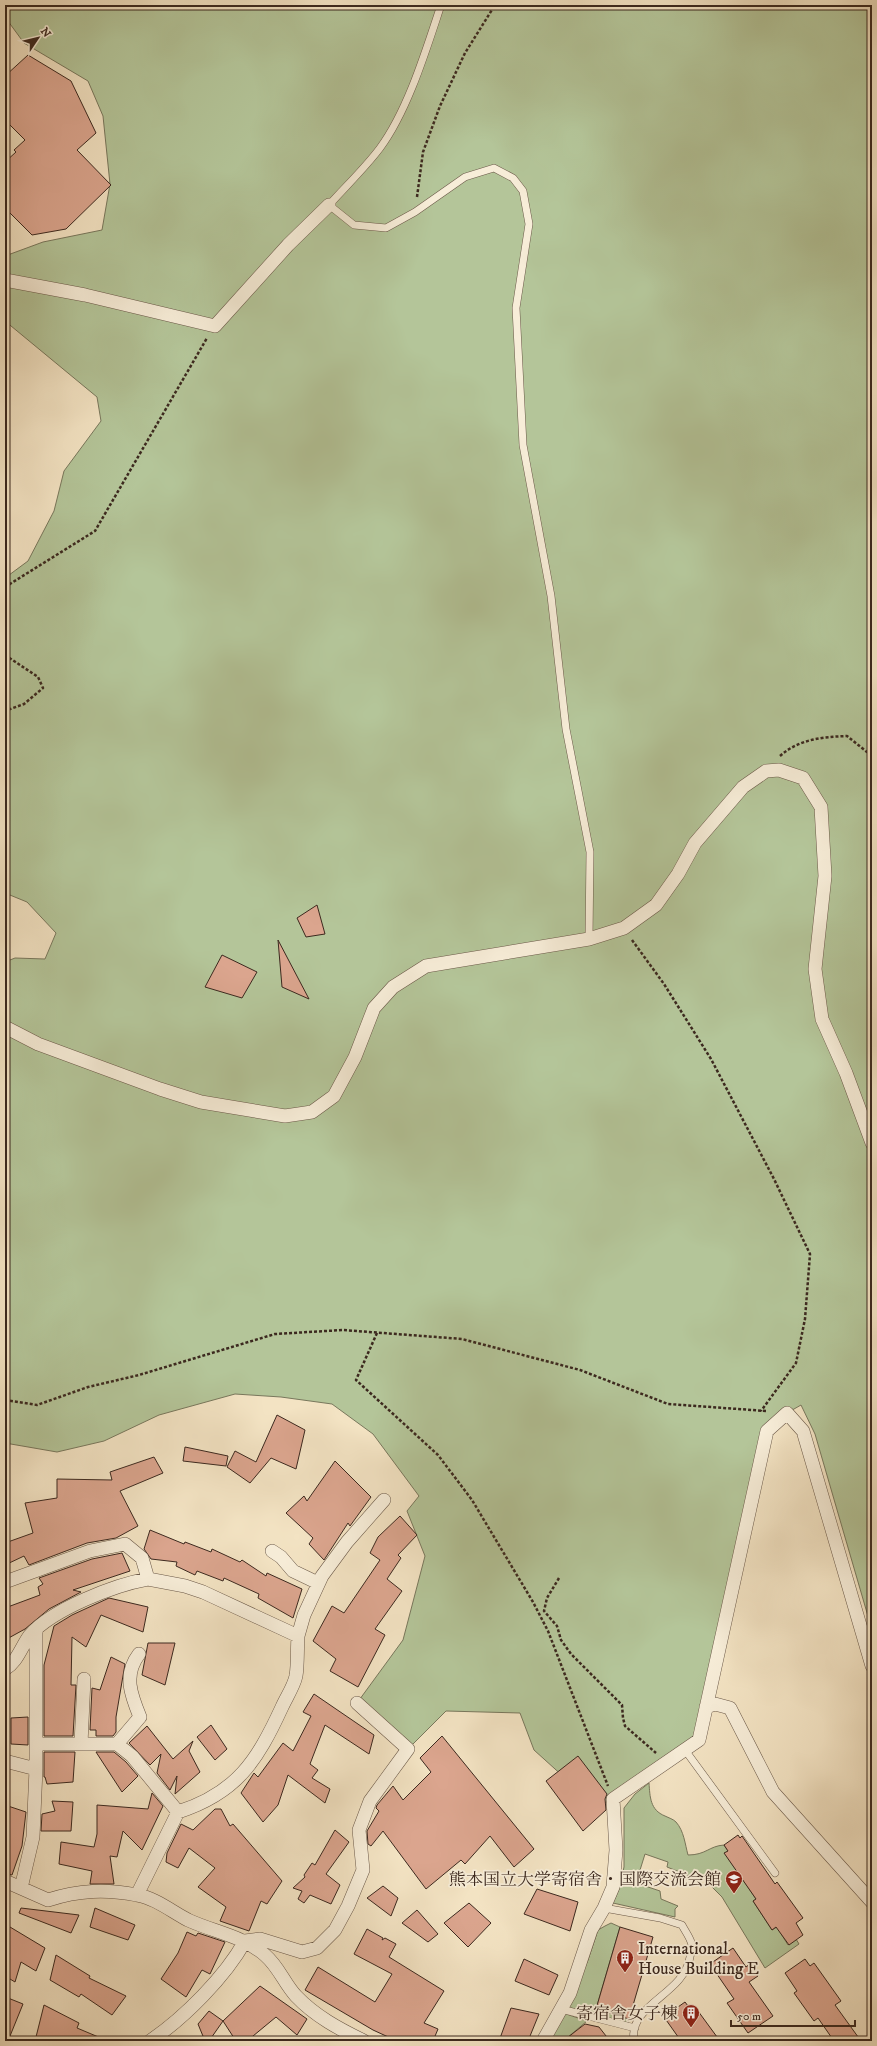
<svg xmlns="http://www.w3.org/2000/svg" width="877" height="2046" font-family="'IM FELL DW Pica','Noto Serif JP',serif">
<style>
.green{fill:#b4c599;stroke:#78775c}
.building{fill:#dba58e;stroke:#3c291f}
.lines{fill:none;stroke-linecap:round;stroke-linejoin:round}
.service-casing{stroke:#6a5848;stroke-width:8}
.minor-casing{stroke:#6a5848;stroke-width:14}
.path{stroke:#3c291f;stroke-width:2.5;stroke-dasharray:3 2;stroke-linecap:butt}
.service{stroke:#f7edd8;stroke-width:7}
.minor{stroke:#f7edd8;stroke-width:13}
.labels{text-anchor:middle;stroke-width:3.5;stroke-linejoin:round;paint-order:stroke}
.poi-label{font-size:17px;fill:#3c291f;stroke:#f7edd8;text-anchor:end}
</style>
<rect width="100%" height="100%" fill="#f3e3c3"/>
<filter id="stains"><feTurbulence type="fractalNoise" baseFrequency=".005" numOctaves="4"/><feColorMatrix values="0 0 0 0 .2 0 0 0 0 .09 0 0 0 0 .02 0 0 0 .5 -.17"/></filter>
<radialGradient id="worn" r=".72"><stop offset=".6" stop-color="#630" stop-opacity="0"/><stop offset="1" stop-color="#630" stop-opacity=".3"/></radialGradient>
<path class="green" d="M5 5H872V1630L815 1434 801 1405 787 1413 767 1431 699 1740 613 1799 577 1815 565 1778 534 1750 520 1713 446 1711 408 1749 357 1703 403 1640 425 1556 407 1511 419 1496 373 1434 332 1404 281 1397 235 1394 159 1415 104 1441 57 1452 5 1443V962L15 958 45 959 56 933 27 902 5 893V578L28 561 54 511 64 471 101 421 97 397 5 321V256L43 242 102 230 110 184 103 116 88 81 24 43 5 17Z
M649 1783C650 1797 650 1810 665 1816 669 1818 673 1819 676 1822 684 1831 685 1844 688 1855 706 1855 709 1846 724 1845L728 1851 725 1853 756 1899 753 1901 772 1930 777 1927 788 1945 796 1939 799 1944 765 1968 722 1897 712 1887 710 1880 707 1876H698L692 1882V1877L667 1867 668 1862 645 1854 636 1883 660 1891 661 1899 678 1906 675 1909V1917L613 1903 619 1889 624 1867V1808L635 1794Z
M611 1923 620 1927 596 2009 629 2019 628 2023 568 2007 588 1960 598 1930 605 1926Z
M563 2013 587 2021 567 2038 569 2041H548Z"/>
<path class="building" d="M28 55 71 81 96 133 77 150 111 185 66 229 32 235 5 208V162L16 152 14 150 25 140 5 120V76Z
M317 905 325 934 306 937 297 918Z
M278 940 309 999 282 987Z
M222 955 257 972 242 998 205 987Z
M277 1415 305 1430 296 1469 271 1458 250 1483 227 1467 235 1451 256 1462Z
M185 1447 228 1456 226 1466 183 1461Z
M154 1457 163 1473 120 1491 138 1526 116 1538 87 1543 29 1565 24 1556 5 1565V1543L33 1533 25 1503 57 1498V1479L112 1480 110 1472Z
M335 1461 371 1497 350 1526 348 1523 324 1560 309 1544 313 1538 286 1513 304 1496 307 1501Z
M400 1516 417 1535 398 1555 401 1558 387 1579 402 1591 375 1629 385 1635 358 1687 330 1671 336 1659 313 1641 332 1606 344 1613 380 1560 370 1553 378 1537Z
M150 1530 184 1544 185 1542 211 1552 212 1549 240 1562 242 1560 266 1576 267 1573 302 1589 293 1618 258 1598 259 1594 224 1578 223 1581 197 1571 195 1575 176 1566 177 1562 151 1559 144 1549Z
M122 1553 130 1571 73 1590 81 1592 49 1609 25 1629 5 1640V1608L40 1595 38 1587 43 1584 39 1578 92 1559Z
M109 1598 148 1607 143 1632 101 1615 86 1647 72 1637 71 1685H76L73 1736H44V1665L54 1626 72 1615Z
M148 1643H175L165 1685 142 1675Z
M111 1657 125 1664 116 1717V1732L113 1736H96V1730H90L92 1688 100 1690Z
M314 1694 374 1735 369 1754 325 1725 310 1764 318 1770 312 1778 330 1789 325 1803 288 1775 278 1805 263 1822 241 1793 254 1773 258 1777 283 1743 293 1751 311 1716 303 1712Z
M28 1717V1745L11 1744V1718Z
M211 1725 227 1749 215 1760 197 1737Z
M147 1726 173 1759 193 1741 189 1751 200 1772 175 1794 177 1776 170 1790 157 1773 161 1754 150 1765 129 1743Z
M442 1736 534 1849 514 1867 490 1836 465 1864 461 1860 426 1889 383 1831 371 1846 368 1844 367 1831 379 1811 376 1808 377 1805 393 1786 403 1800 431 1772 420 1758Z
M44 1752H75L73 1782 47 1784 45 1777H44Z
M96 1752H114L126 1762 138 1776 122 1792Z
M578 1756 607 1794 605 1799 606 1810 583 1831 546 1781Z
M152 1793 163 1806 142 1850 123 1831 117 1857 110 1856 114 1884H90L92 1871 59 1864 61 1842 94 1847 97 1834V1805L148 1809Z
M52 1801 73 1802 71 1831H41L42 1814 55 1811Z
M5 1805 26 1812 22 1846 12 1875 5 1873Z
M215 1809H221L230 1826 233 1824 282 1881 267 1904 261 1901 249 1931 220 1921 226 1907 198 1887 215 1868 189 1848 178 1868 166 1862 167 1853 181 1824 193 1830Z
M335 1830 349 1842 326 1874 340 1885 331 1904 310 1895 304 1903 298 1899 302 1891 293 1888 305 1877 304 1875 312 1863 315 1865Z
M738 1835 740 1838 742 1836 775 1884 777 1882 803 1918 796 1923 803 1935 789 1945 776 1927 772 1930 753 1901 756 1899 724 1853 728 1851 724 1845Z
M383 1886 398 1898 391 1916 367 1898Z
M537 1889 578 1902 570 1931 524 1914Z
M469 1903 491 1923 468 1947 444 1923Z
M21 1908 79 1915 71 1933 19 1913Z
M95 1908 135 1925 128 1940 90 1927Z
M417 1910 438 1934 428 1942 402 1923Z
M5 1924 45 1948 36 1971 21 1962 15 1982 5 1976Z
M620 1927 653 1937 629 2019 596 2009Z
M367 1929 383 1938 382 1940 385 1938 396 1944 389 1957 444 1991 424 2023 438 2029 433 2041H397L373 2030 305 1990 318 1967 375 2002 392 1974 354 1954Z
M187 1932 196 1936 198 1933 225 1942 210 1974 202 1970 186 1997 161 1979 178 1953Z
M733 1948 746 1967 750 1964 758 1976 749 1982 773 2016 748 2033 727 2003 734 1999 710 1964Z
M56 1955 90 1976 89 1978 126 1996 112 2015 81 1994 79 1997 50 1980Z
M524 1959 558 1975 549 1995 515 1981Z
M805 1959 810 1966 814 1963 841 2001 835 2005 861 2041H834L818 2018 814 2021 794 1993 797 1991 785 1973Z
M260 1986 307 2019 297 2035 276 2017 247 2041H236L223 2021Z
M8 1998 23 2004 8 2041H5V2005Z
M685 2002 694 2014 698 2011 720 2041H681L664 2017Z
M44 2005 79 2023 77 2028 108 2041H35Z
M511 2008 539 2014 528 2041H499Z
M209 2011 223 2021 209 2041H205L198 2024Z
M585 2024 599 2027 610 2041H563Z"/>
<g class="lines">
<g class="service-casing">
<path id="service" d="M441 5C426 50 408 110 380 148 365 168 346 186 329 205L354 225 386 228 415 212 465 177 494 168 513 178 523 191 529 224 516 308 523 445 551 596 566 729 590 852 589 939
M685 1750 775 1873
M604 1908 660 1918 682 1925C685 1931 689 1936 691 1942 693 1946 691 1952 690 1957 684 1995 628 2004 634 2041
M561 2009 635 2028"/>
</g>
<g class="minor-casing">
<path id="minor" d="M5 280 85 295 215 326 288 245 329 205
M5 1027 38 1044 160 1089 201 1102 285 1116 312 1112 334 1096 355 1057 374 1008 393 987 426 966 589 939 624 928 656 905 678 874 695 843 743 787 766 771 779 770 803 778 821 807 825 876 815 969 822 1019 846 1073 872 1143
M272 1551 281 1557 293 1571 318 1583
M5 1582 90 1551 125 1544 142 1558 148 1579 185 1586 203 1592 298 1636C297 1649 298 1664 296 1676 294 1686 286 1698 282 1707 257 1761 237 1793 178 1812L137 1895C106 1889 79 1890 48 1900L5 1881
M298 1636 304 1615 322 1576 347 1542 384 1500
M5 1669C18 1661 21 1647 30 1635 53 1609 114 1585 148 1579
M706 1707 715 1704 730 1708 773 1792 872 1902
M36 1744H117L132 1756 178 1812
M81 1744 84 1679
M117 1744 140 1717C131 1695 123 1675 139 1654
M5 1761 36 1769
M21 1888 33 1837 36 1769V1630
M137 1895C155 1898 171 1911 188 1920 214 1932 243 1936 265 1955 279 1967 284 1983 296 1996 315 2016 339 2029 364 2041
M150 2041C184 2018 225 1977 245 1941L260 1939 302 1952 317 1948 335 1930 348 1906 363 1870 359 1830 370 1801 408 1749 357 1703
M543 2041 570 1993 591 1930 604 1908 613 1887 616 1850 613 1799 699 1740 767 1431 787 1413 803 1431 872 1666"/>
</g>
<path class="path" d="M417 197 423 152 440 106 465 53 495 5
M5 587 95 531 207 338
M5 655 38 677 43 688 24 704 5 711
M780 756C799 739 822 737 847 736L867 752 872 766
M632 940 664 984 711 1059 774 1179 810 1254 805 1319 796 1363 761 1411
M377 1333 356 1380 438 1455 472 1500 533 1602 548 1631 608 1786
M5 1400 37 1405 88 1387 139 1375 275 1334 343 1330 462 1339 580 1370 668 1404 766 1411
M559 1578 547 1598 544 1611 557 1626 561 1640 571 1654 622 1705 623 1718 625 1726 656 1753"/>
<use href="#service" class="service"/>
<use href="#minor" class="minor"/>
</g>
<defs>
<g id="university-pin" transform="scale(0.9)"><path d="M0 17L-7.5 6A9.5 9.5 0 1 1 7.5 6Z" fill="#8f2418" stroke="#f7edd8"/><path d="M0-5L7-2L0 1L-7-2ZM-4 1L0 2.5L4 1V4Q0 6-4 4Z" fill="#fff"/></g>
<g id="building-pin" transform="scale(0.9)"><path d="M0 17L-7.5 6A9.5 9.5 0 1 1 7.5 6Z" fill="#8f2418" stroke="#f7edd8"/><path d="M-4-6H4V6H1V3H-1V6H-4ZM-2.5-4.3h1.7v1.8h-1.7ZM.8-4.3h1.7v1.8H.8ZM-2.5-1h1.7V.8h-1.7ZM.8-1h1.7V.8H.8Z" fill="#fff"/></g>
</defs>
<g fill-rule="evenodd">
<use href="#university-pin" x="734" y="1879"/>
<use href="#building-pin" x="625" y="1958"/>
<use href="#building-pin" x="691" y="2013"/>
</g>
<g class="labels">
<g class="poi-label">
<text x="721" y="1885">熊本国立大学寄宿舎・国際交流会館</text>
<text x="638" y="1954" text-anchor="start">International<tspan x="638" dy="20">House Building E</tspan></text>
<text x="678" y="2019">寄宿舎女子棟</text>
</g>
</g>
<rect width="877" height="2046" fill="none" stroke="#f3e3c3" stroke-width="20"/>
<rect x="6" y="6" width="865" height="2034" fill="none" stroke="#3c291f" stroke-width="2"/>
<rect x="10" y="10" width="857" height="2026" fill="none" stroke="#3c291f"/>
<g transform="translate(38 38) rotate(55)" stroke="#f7edd8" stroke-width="3" paint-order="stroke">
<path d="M0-3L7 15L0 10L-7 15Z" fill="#3c291f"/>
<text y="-6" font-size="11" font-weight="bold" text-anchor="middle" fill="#3c291f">N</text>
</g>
<path d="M731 2020v6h124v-6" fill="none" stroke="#3c291f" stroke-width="2"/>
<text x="737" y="2020" font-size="12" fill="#3c291f" stroke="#f7edd8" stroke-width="3" paint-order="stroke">50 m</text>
<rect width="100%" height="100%" filter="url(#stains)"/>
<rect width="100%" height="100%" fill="url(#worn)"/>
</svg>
